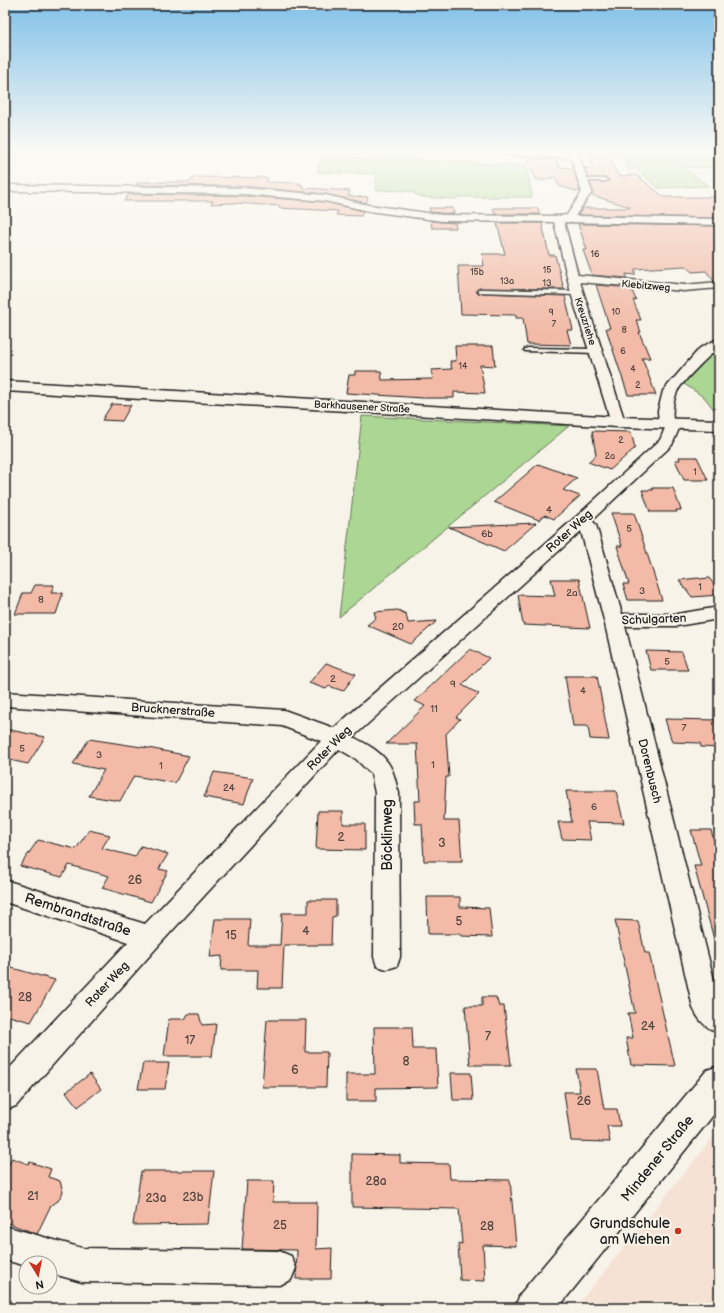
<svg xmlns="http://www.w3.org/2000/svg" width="724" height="1313" font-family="'Balsamiq Sans',sans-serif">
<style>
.built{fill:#f6e2d4}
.green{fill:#acd694;stroke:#647958}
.building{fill:#f2baa7;stroke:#1c1c1c}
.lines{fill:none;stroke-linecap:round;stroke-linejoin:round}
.service-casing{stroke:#1c1c1c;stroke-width:3}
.minor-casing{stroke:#1c1c1c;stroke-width:3}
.tertiary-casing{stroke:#1c1c1c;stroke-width:3}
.secondary-casing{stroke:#1c1c1c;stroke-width:3}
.service{fill:#f7f3e8;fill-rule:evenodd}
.minor{fill:#f7f3e8;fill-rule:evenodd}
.tertiary{fill:#f7f3e8;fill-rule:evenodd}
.secondary{fill:#f7f3e8;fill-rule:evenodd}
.poi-dot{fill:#c8321e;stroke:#f7f3e8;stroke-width:1.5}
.labels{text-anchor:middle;stroke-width:4;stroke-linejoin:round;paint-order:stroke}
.far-number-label{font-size:9px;fill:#52443f}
.far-street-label{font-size:10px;fill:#1c1c1c;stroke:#f7f3e8}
.number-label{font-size:10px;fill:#52443f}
.street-label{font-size:12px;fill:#1c1c1c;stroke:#f7f3e8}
.near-number-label{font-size:12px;fill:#52443f}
.near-street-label{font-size:14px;fill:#1c1c1c;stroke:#f7f3e8}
.near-poi-label{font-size:14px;fill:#1c1c1c;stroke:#f7f3e8;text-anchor:end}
</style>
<rect width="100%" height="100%" fill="#f7f3e8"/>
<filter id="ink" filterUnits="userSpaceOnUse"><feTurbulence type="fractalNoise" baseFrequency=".025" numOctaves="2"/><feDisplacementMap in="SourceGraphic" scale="8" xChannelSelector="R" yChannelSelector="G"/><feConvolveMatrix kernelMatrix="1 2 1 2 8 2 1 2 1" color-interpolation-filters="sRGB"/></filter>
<g filter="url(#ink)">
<path class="built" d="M714 1136 719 1154V1308H575Z"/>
<path class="green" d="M380 151H411L412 159 526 166 532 197H458L456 199 422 197 409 191 376 190 377 174 317 172 322 156 378 159Z
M579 151H719V163L708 168 682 167 709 186 658 188 636 169 628 170 619 155H581Z
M719 338V416L705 398 674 377 700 349Z
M362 416 569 426 339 617Z"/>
<path class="building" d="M593 157H610L618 176 636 175 664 197H719V218L578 215 583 208H630V207L591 195 593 191 590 182H606L609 181 606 178H588L585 168H593L590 159 594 160Z
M527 159H556L559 167 573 168 580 192 559 186 555 177 542 181 536 179Z
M194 177 268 178 267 182 300 183V185H303L302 188 339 190 350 191 348 196 368 197 366 203 325 194 243 186 136 185 138 182H190Z
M129 194 243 196 325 202 363 211 361 216 336 215 338 211 279 208 280 206 233 203 211 204 213 201H124Z
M429 208H453L454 214 430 212Z
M493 208H538L539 214H495Z
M431 221 455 223 456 228H432Z
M497 223H542L549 255H555L564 289 480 288 476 290 477 293 565 296 573 330H567L571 345 527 344 523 318H516V315L461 314 458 266H484L482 254H505Z
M578 224 719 226V281H714L706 271 692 272 685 266 635 269V275L626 274 627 278 592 275 583 250H587Z
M596 285 631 288 636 300H633L641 320H636L641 332H639L650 358H642L656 395H628L610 341 606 328H610Z
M455 346H493L495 366 480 365 485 393 454 392V398H423L346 393 349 375H355V371H381L382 380 433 379 431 370 452 369 450 361H456Z
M112 404 131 405 122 421 102 420Z
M592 431 631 432 635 448 610 470 588 462 596 455Z
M679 457H697L708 480H684L675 460H680Z
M538 464 577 478 563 490 580 496 554 519 545 515 539 520 494 502Z
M652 488H673L681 510H676L677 512H650L642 490H653Z
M611 513H634L662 600H628L623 584H629L617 546H622Z
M536 523 504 551 449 527Z
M699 578 700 579 709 578 719 591V595L692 597 679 580Z
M551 579H579L590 628 523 625 518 595 555 596Z
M35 585H54L51 593H63L56 614H15L23 593H31Z
M398 610 406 614 408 623 437 621 411 644 367 625 376 618 374 612Z
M470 649 489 658 462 685 479 694 456 717 460 719 446 734 449 777H446L444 821H459L462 861H424L422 824H415L414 801H420L417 744H386L425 706 415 701Z
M646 651 682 652 688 670H651Z
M326 663 356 674 343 691 329 686 326 689 309 683Z
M565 676H597L609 740 590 739 588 726H573Z
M665 719 719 720V748L701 747 700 743 672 742Z
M5 729 45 737 28 764 5 759Z
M89 739 148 748 189 756 175 783 134 776 120 801 89 796 104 770 73 764Z
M214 772 253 778 244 804 204 797Z
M566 791H616L624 823 587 822 591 840 562 839 558 822H572Z
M318 811H343V824H365V850L316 849Z
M89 830 110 835 102 848 135 857 141 846 168 854 159 869 168 871 151 902 102 888 109 876 69 865 62 877 20 866 38 840 76 849Z
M691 830H711L719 859V938L714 939 694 866H701Z
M427 897H460V907L489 908 492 937 461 936 460 934H428Z
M308 900H336V916L332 917 331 945H284L282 988H257L258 970H221L222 956 210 957 215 919H250L248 945H280L282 913H308Z
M615 920 638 921 645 953H649L675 1066 631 1065 626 1038H633L628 1013H635Z
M5 966 55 980 31 1022 5 1015Z
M482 997H496L499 1006H504L511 1065H470L465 1006H482Z
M188 1014H199L202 1025 216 1024 212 1056H164L169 1019H185Z
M267 1020H306L305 1052H327L326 1087H262Z
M374 1027H412L413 1049H436L438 1087 376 1088V1101H346V1074H375Z
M143 1063H169L165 1089H138Z
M576 1069H597L604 1109H617L620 1126H607L610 1142 571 1141 564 1092H580Z
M451 1073H471L473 1100H453Z
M90 1074 101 1089 78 1107 66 1092Z
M352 1154 400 1155V1163L449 1164 450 1179 510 1180 516 1246 483 1245 485 1281 460 1280 458 1243 462 1244 459 1209 352 1207Z
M12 1158 28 1164 30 1162 51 1169 48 1177 60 1181 63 1192 58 1201 51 1205 37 1234 5 1222V1171Z
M141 1171H214L208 1224 133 1225Z
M247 1181H274L273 1202H317L316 1249 332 1248 331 1279H296L297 1250 242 1249Z"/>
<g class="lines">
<g class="service-casing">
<path id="service" d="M584 179H606L608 180 606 181H582Z
M480 289 577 291 580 293 577 295 478 292V290Z
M527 348 596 349 599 351 596 353 525 351 524 350Z"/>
</g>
<g class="minor-casing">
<path id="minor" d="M501 151 569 153V151H577L592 192 575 216 719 219V225L564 222 578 275 684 285 719 282V288L684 291 580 282 625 422 623 425 618 426 613 425 611 422 571 293 554 222 442 221 369 211 325 201 243 194 5 191V185L243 188 325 195 369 205 442 215 558 216 567 215 582 192 571 158 505 154Z
M719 338V348C710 354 681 383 677 392 673 401 672 411 673 420L679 421 681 424 672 445 592 520 596 525 622 614H677L719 607V619L677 626H625L719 1000V1033C706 1028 699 1021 693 1008L604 620 581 531 353 737C367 744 384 753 391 768 395 776 396 785 399 793L400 957 397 966 387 969 377 966 374 957 375 793 371 774 356 759 339 749 159 945 16 1106 5 1110V1073L128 942 5 902V880L145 924 321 741 282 726 5 706V692L284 710 334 728 576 517 660 440 665 428 661 427 659 424 658 411 663 391 700 348Z
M5 1226 82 1248 279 1251 291 1256 296 1268 291 1280 279 1285 82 1282 50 1273V1263H26V1266L5 1260Z"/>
</g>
<g class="tertiary-casing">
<path id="tertiary" d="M719 1066V1108L558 1308H515L520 1294 707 1070Z"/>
</g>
<g class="secondary-casing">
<path id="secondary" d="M5 381 618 417 719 420V430L618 427 5 391Z"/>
</g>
<use href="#service" class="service"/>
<use href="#minor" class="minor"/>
<use href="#tertiary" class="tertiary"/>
<use href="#secondary" class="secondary"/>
</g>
</g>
<linearGradient id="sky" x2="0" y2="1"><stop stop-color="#82c1e9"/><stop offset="0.45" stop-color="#fbfaf5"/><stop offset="1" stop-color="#fbfaf5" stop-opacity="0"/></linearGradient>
<rect width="724" height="335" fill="url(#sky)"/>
<circle class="poi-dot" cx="678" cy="1231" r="4"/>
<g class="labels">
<g class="far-number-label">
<text x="595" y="257">16</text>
<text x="547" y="273">15</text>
<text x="477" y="275">15b</text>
<text x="507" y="284">13a</text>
<text x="547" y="286">13</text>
<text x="551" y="315">9</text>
<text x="616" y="315">10</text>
<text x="554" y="327">7</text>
<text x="624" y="333">8</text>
<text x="623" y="354">6</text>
<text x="463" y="369">14</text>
<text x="633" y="372">4</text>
<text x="638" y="388">2</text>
<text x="621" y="443">2</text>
<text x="610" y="459">2a</text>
<text x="695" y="475">1</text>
</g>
<g class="far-street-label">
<text transform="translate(646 285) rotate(5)" y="4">Kiebitzweg</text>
<text transform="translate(586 321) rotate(72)" y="4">Kreuzriehe</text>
<text transform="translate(362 406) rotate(3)" y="4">Barkhausener Straße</text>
</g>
<g class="number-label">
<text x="549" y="513">4</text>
<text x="629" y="532">5</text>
<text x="487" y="537">6b</text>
<text x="700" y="590">1</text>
<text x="642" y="594">3</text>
<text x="572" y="596">2a</text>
<text x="41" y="603">8</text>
<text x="398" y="630">20</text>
<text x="667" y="665">5</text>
<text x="333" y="682">2</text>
<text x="453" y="687">9</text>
<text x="583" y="694">4</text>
<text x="434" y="712">11</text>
<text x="684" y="731">7</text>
<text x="22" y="752">5</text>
<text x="99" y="758">3</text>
<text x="433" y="768">1</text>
<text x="161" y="769">1</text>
<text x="229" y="791">24</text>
<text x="594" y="810">6</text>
</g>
<g class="street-label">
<text transform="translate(569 531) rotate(-42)" y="4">Roter Weg</text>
<text transform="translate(654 619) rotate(-2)" y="4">Schulgarten</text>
<text transform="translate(173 710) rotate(4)" y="4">Brucknerstraße</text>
<text transform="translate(329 748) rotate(-45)" y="4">Roter Weg</text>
<text transform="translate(650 771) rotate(76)" y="4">Dorenbusch</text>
<text transform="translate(107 984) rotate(-47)" y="4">Roter Weg</text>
</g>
<g class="near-number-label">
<text x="341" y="841">2</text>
<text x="442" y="847">3</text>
<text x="135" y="884">26</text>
<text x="459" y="925">5</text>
<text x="306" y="935">4</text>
<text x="231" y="939">15</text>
<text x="25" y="1001">28</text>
<text x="648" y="1030">24</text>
<text x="488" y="1040">7</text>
<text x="190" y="1044">17</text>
<text x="406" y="1065">8</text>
<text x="295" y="1074">6</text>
<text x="584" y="1105">26</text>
<text x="376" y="1185">28a</text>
<text x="33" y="1200">21</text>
<text x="193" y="1201">23b</text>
<text x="156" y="1202">23a</text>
<text x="280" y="1229">25</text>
<text x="487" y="1230">28</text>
</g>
<g class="near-street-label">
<text transform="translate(387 835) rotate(-90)" y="5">Böcklinweg</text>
<text transform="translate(78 914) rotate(18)" y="5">Rembrandtstraße</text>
<text transform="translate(657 1158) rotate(-51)" y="5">Mindener Straße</text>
</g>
<g class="near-poi-label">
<text x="670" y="1228">Grundschule<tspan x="670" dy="16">am Wiehen</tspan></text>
</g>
</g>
<rect width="724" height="1313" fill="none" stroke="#f7f3e8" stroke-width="20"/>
<rect x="10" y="10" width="704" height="1293" fill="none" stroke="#1c1c1c" stroke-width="1.5" filter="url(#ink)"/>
<g transform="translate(38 1275) rotate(170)"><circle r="19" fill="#f7f3e8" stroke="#9f9d96"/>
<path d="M0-3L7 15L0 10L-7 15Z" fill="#c8321e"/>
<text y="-6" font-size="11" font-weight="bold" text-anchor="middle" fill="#1c1c1c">N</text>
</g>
</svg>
